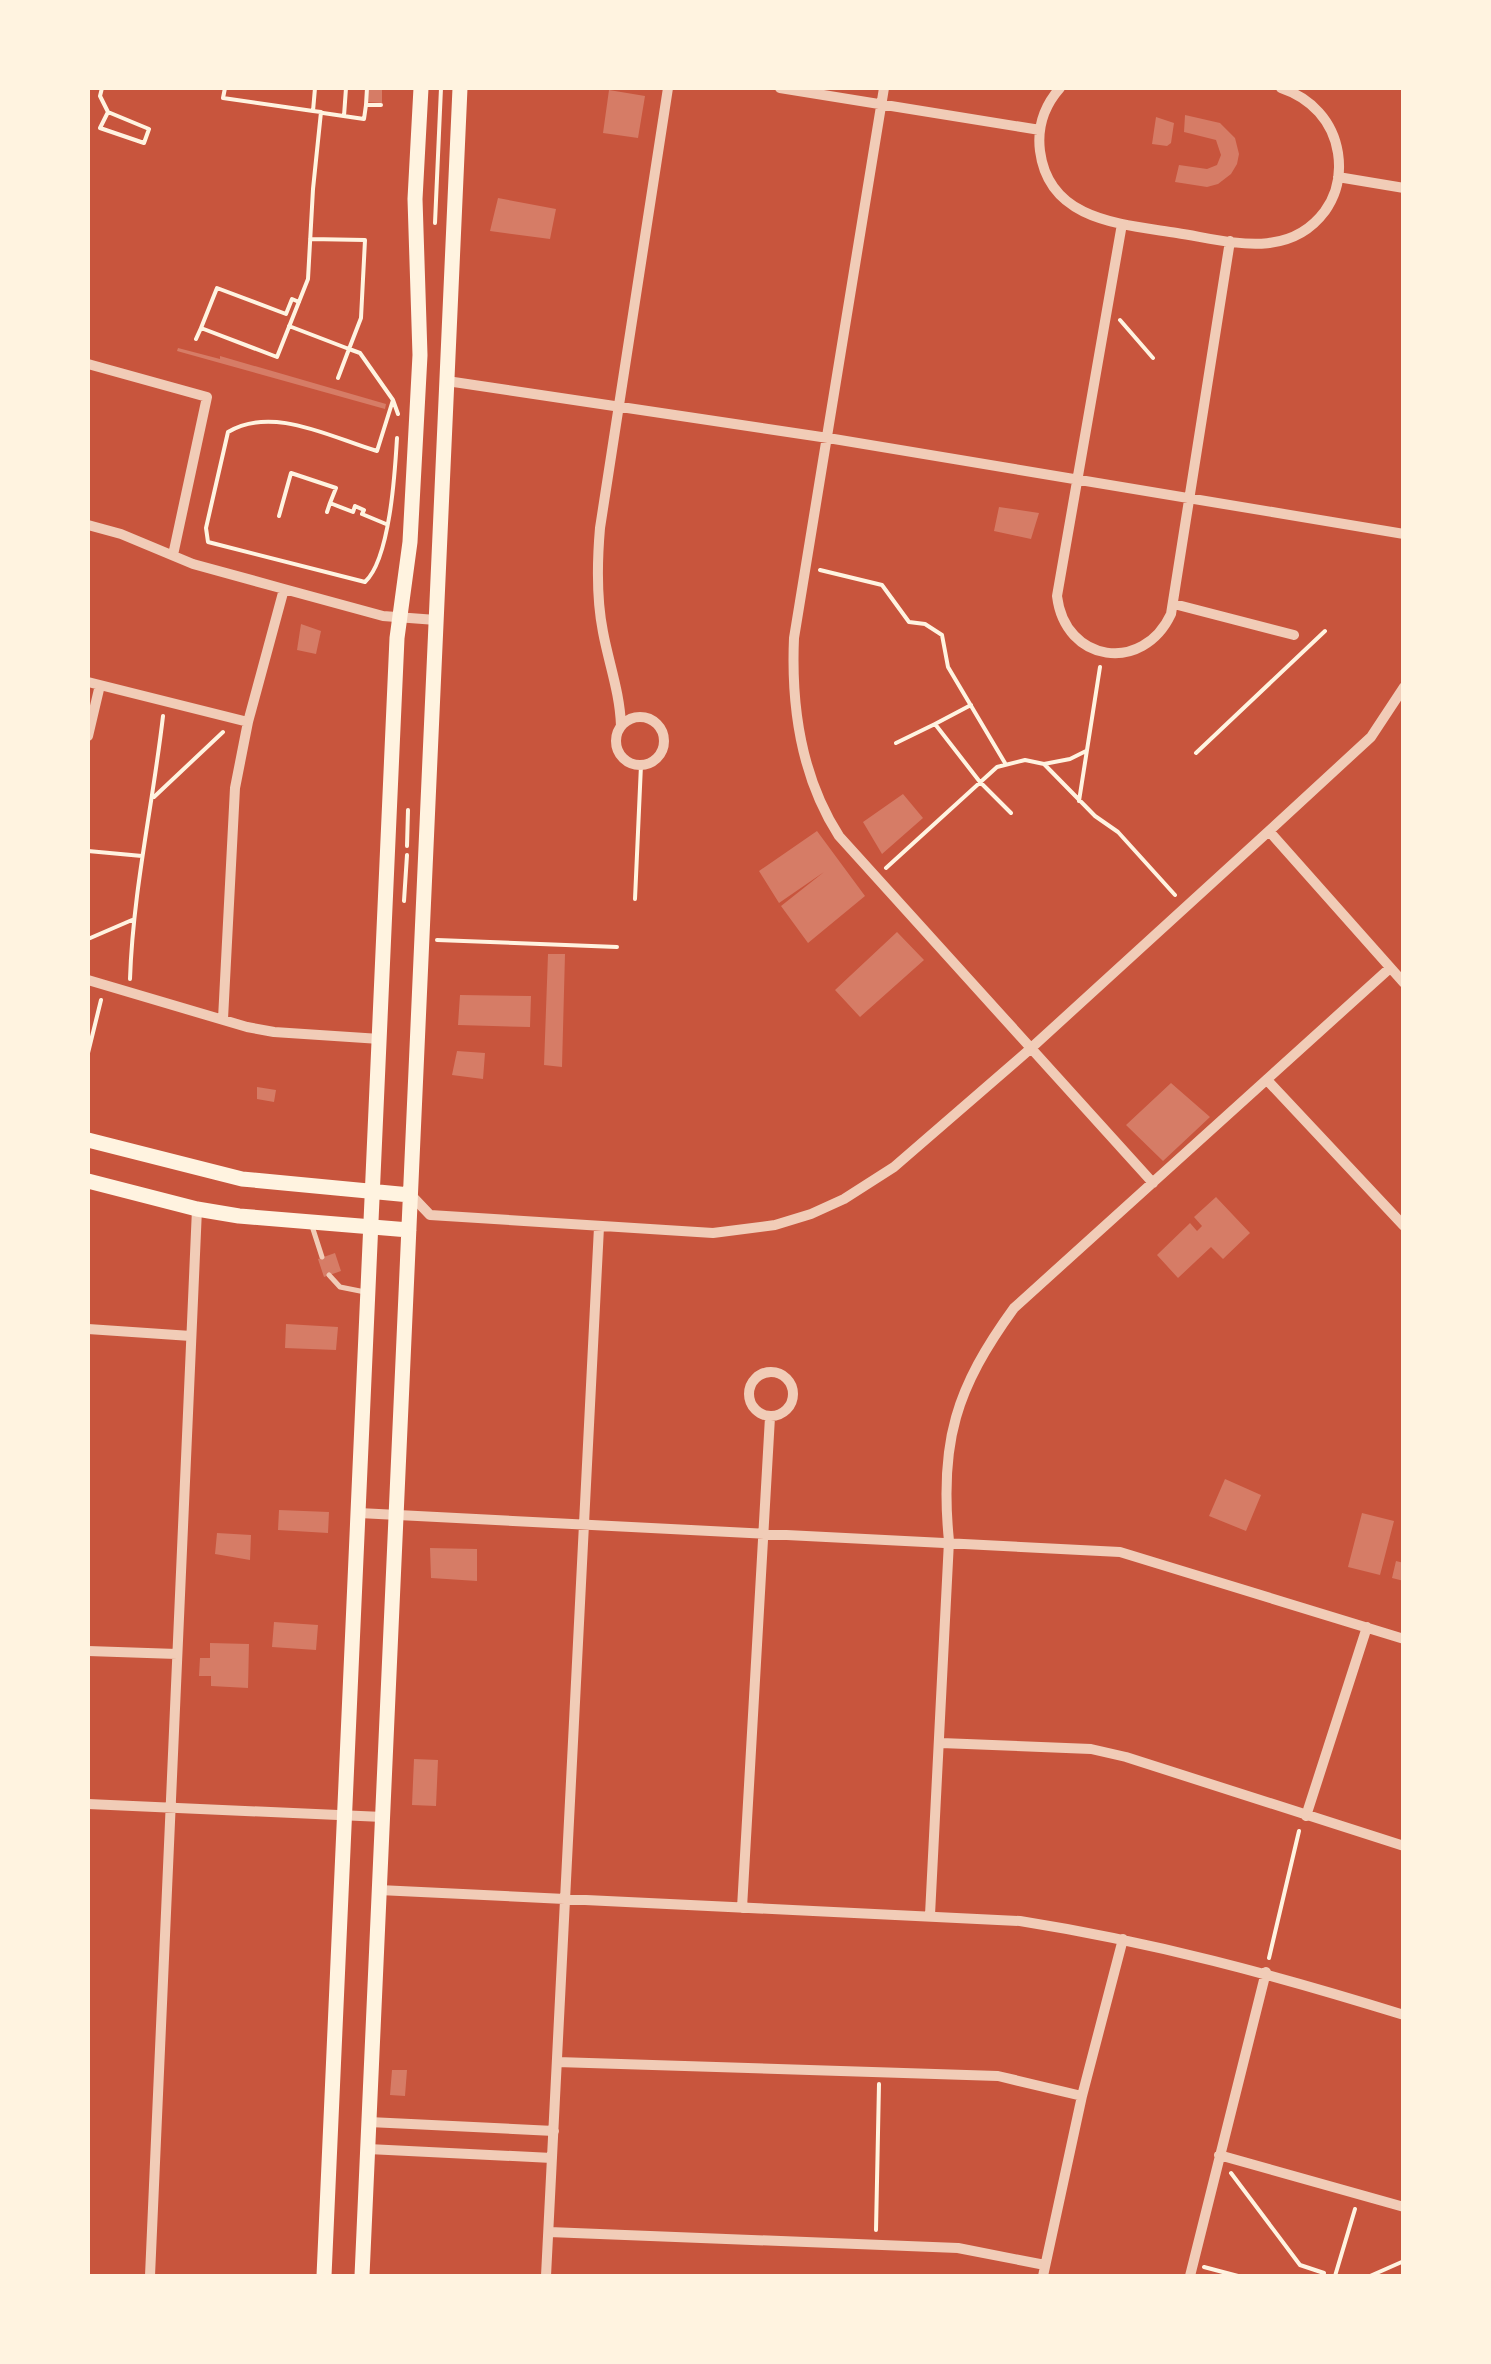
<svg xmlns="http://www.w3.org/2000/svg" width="1491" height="2364" font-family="'Roboto Condensed',sans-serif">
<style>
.building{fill:#d67c66}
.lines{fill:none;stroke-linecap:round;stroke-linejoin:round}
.path{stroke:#fff3e0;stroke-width:4}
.service{stroke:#f1ccb7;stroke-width:5}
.minor{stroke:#f1ccb7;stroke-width:10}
.secondary{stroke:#fff3e0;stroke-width:15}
</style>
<rect width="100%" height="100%" fill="#c8553d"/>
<path class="building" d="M368 88H382V103L368 102Z
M609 90 645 96 638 138 603 133Z
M1185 115 1220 123 1235 138 1239 154 1237 164 1231 174 1218 184 1207 187 1175 182 1179 165 1207 169 1217 165 1221 155 1216 140 1184 132Z
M1156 117 1174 123 1171 143 1167 146 1152 144Z
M498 198 556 209 550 239 490 231Z
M178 348 220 359V356L386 404 385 409 177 351Z
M999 507 1039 513 1031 539 994 531Z
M301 624 321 631 316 654 297 650Z
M903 794 923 818 882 854 863 822Z
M817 831 865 896 808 943 781 906 824 872 779 903 759 871Z
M897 932 924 960 860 1017 835 990Z
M548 954H565L562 1067 544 1065Z
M460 995 531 996 530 1027 458 1025Z
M457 1051 485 1053 483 1079 452 1075Z
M1171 1083 1210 1117 1163 1161 1126 1125Z
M257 1087 276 1090 274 1102 257 1099Z
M1216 1197 1250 1233 1223 1259 1211 1247 1178 1278 1157 1255 1190 1223 1197 1231 1202 1226 1194 1217Z
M335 1253 341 1271 324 1277 318 1259Z
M286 1324 338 1327 336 1350 285 1348Z
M1225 1479 1261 1495 1246 1531 1209 1516Z
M279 1510 329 1512 328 1533 278 1530Z
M1362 1513 1394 1521 1380 1575 1348 1567Z
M217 1533 251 1535 250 1560 215 1554Z
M430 1548 477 1549V1581L431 1578Z
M1396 1561 1404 1563V1581L1392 1578Z
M274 1622 318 1625 316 1650 272 1647Z
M210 1643 249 1644 248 1688 211 1686V1676H199L200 1658H210Z
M414 1759 438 1760 436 1806 412 1805Z
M392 2070H407L405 2096 390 2095Z"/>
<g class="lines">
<path class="path" d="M102 88 100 96 108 112 149 129 144 143 100 128 108 112
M225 88 223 98 313 111 315 88
M367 88 366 105H381
M323 113 364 119 366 105
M344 116 346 88
M435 223 441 88
M310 239 365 240 361 318 349 349 360 353 393 400 377 451C332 438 273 405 228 432L206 528 208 542 365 582C390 559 395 472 397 438
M299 302 292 299 286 314 217 288 201 328 277 357 308 279 313 189 321 112 313 111
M1120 320 1153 358
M289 326 349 349 338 378
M196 339 201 328
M393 400 398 414
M327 512 330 503 353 512 355 506 364 510 362 514 386 524
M279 516 291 473 336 488 330 503
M820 570 882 585 909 622 925 624 942 635 948 667 1005 763
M935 724 971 705
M896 743 935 724 980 782 1011 813
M1196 753 1325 631
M1044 764 1070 759 1086 751
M154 797 223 732
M1079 801 1100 667
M407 846 408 810
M88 851 142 856
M886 868 997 767 1025 760 1044 764 1095 816 1118 832 1175 895
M635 899 641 765
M404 901 407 855
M88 939 132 920
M437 940 617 947
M130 979C133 890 153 804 163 716
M88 1053 101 1000
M1269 1958 1299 1831
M1231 2173 1300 2265 1324 2273
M876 2230 879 2084
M1204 2267 1238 2276
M1335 2276 1355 2209
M1370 2276 1404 2261"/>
<path class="service" d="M312 1226 322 1257
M329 1275 340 1287 365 1292"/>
<path class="minor" d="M780 88 1040 130
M884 88 794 638C791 707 801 777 839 836L1153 1183
M1060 88C1045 105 1037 127 1040 151 1049 221 1121 224 1177 233 1229 241 1288 261 1325 211 1337 194 1341 173 1338 153 1333 121 1311 98 1281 88
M1338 177 1404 188
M1122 224 1057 596C1065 663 1143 674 1171 614L1230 241
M88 364 207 397 173 555
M447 381 828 438 1404 534
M88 525 121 534 193 564 284 589 383 616 436 620
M1174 604 1294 635
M88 682 248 722
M616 741a24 24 0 1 1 48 0a24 24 0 1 1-48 0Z
M621 726C620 693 609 664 603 632 596 597 597 563 600 528L668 88
M88 736 100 685
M1269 831 1404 983
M88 980 247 1027 274 1032 380 1039
M223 1019 235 788 248 722 284 589
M1267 1080 1404 1226
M411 1195 430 1215 713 1233 775 1225 811 1214 844 1199 894 1167 1029 1050 1269 831 1371 737 1404 687
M88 1329 191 1336
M749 1394a22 22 0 1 1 44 0a22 22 0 1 1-44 0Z
M359 1513 1120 1552 1404 1639
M88 1651 177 1654
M941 1743 1091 1749 1126 1757 1404 1846
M88 1804 383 1817
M1306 1816 1367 1627
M379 1890 1020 1921C1153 1942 1275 1975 1404 2015
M742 1908 770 1417
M930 1915 949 1541C939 1442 956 1388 1014 1308L1390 968
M557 2062 998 2076 1082 2096
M369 2122 554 2131
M368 2149 552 2158
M1219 2155 1404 2207
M549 2232 958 2248 1045 2265
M150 2276 197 1209
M546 2276 599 1227
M1043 2276 1082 2096 1123 1939
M1190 2276 1266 1972"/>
<path class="secondary" d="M88 1140 242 1179 410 1195
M88 1181 197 1209 239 1216 409 1230
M324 2276 397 638 410 542 420 355 415 199 421 88
M362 2276 460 88"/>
</g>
<rect width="1491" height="2364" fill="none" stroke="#fff3e0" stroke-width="180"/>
</svg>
